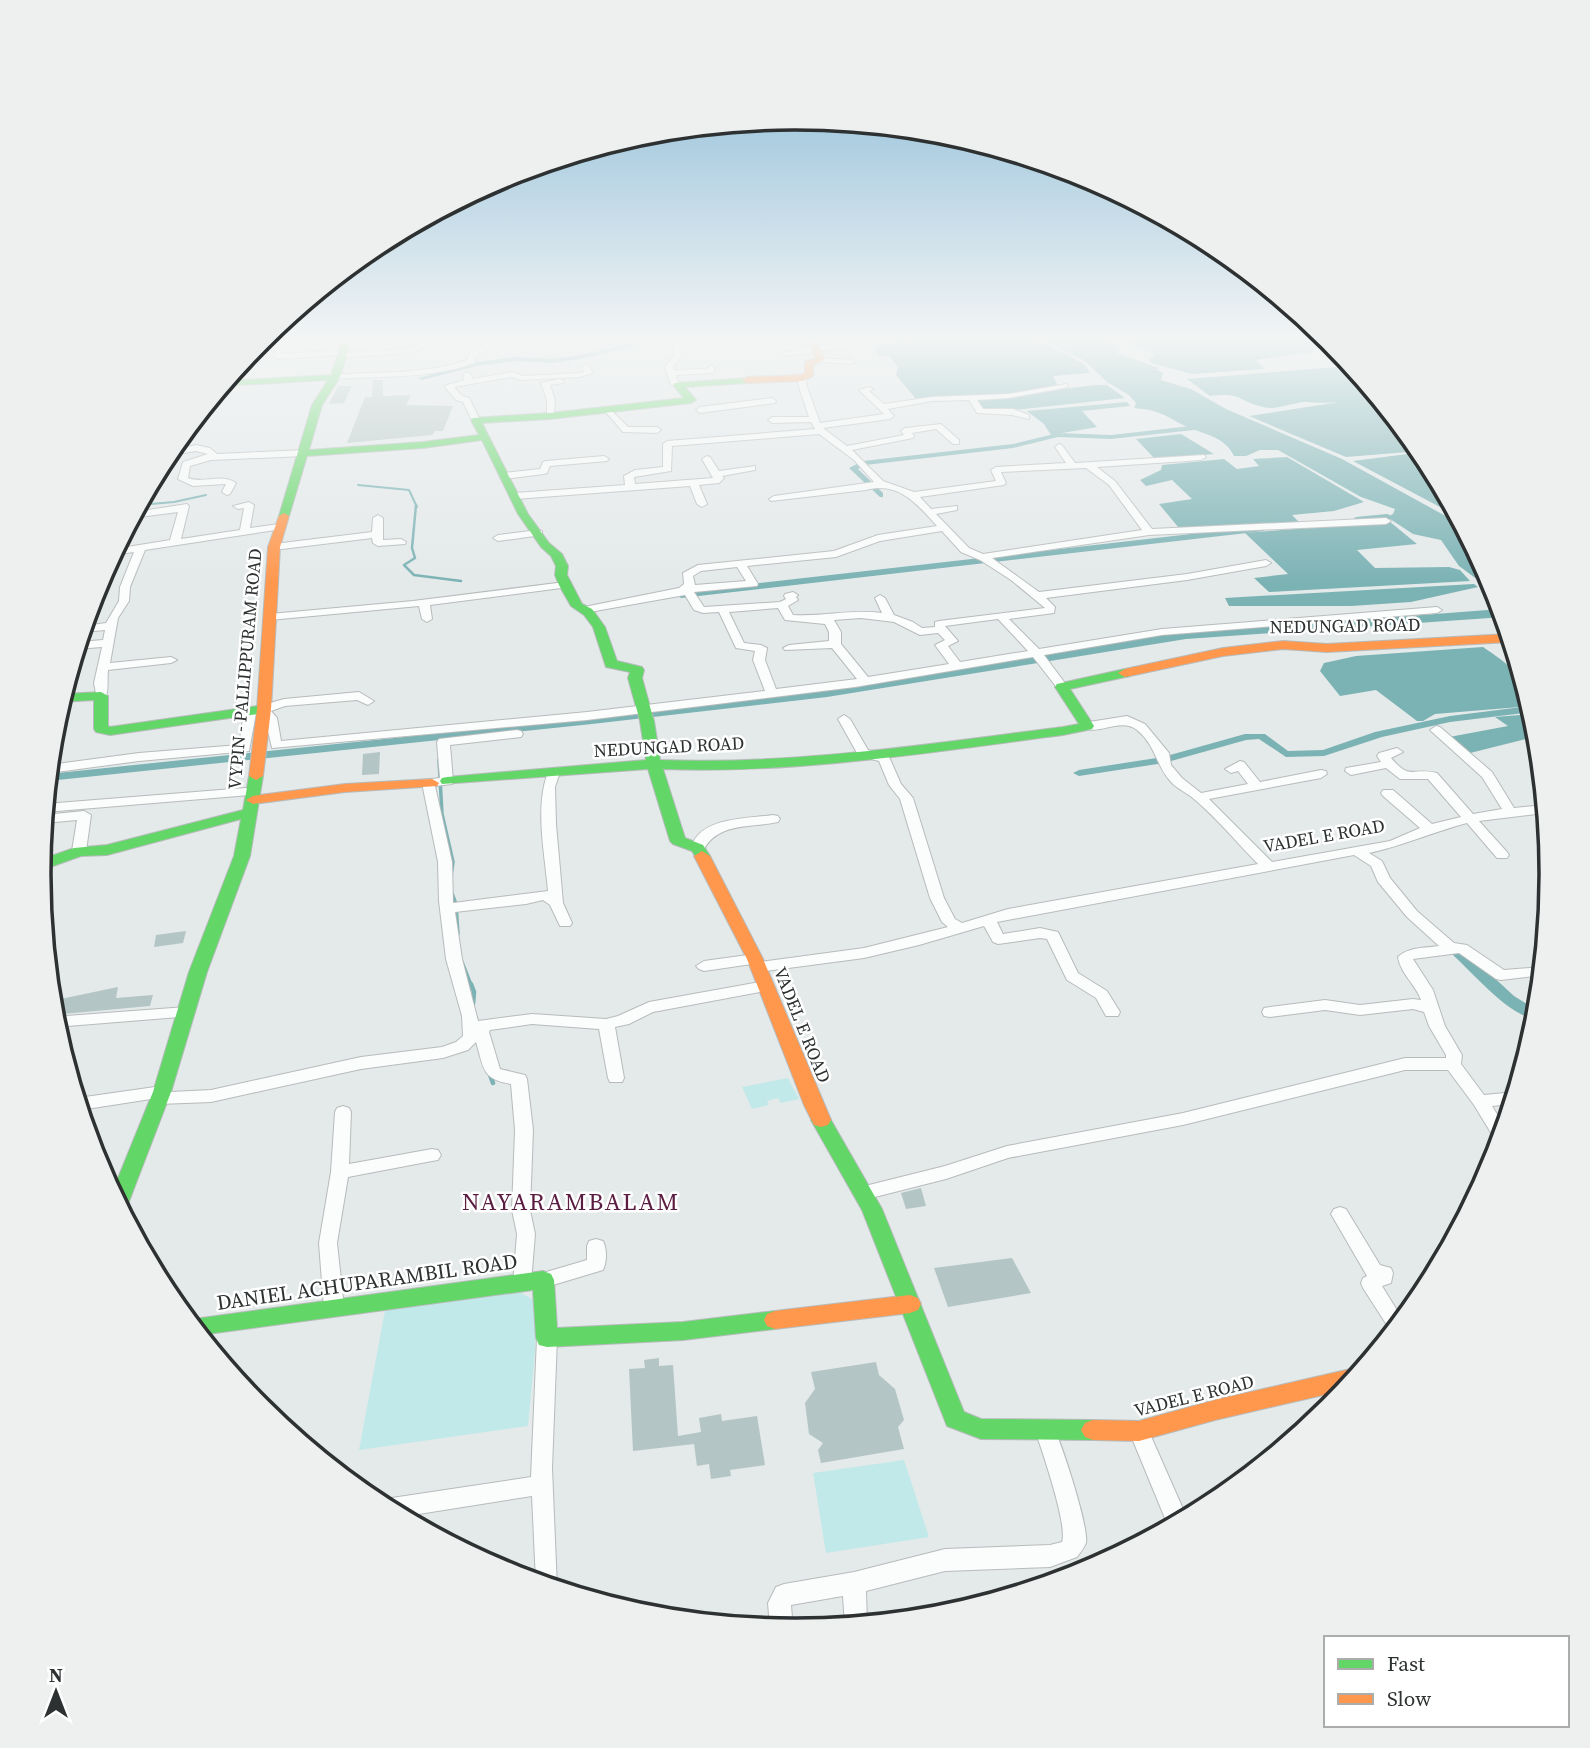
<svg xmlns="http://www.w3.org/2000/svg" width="1590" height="1748" font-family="'Source Serif 4',serif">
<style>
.green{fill:#c2e9ea}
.water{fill:#7bb2b4}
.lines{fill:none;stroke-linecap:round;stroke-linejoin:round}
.stream-far3{stroke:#7bb2b4;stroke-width:2}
.stream-far2{stroke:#7bb2b4;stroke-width:2.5}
.stream-far1{stroke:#7bb2b4;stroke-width:3.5}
.stream{stroke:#7bb2b4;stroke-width:4.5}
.canal{fill:#7bb2b4;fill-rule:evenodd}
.building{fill:#b4c5c5}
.street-casing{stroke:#b7bbbb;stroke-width:2}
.fast-casing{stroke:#b7bbbb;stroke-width:2}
.slow-casing{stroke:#b7bbbb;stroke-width:2}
.street{fill:#fbfcfc;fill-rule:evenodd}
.fast{fill:#63d668;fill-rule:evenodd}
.slow{fill:#ff974d;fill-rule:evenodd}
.labels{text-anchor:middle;stroke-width:5;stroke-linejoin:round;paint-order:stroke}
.street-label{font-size:18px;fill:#2d3131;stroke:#fff}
.near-street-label{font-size:21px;fill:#2d3131;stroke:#fff}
.near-quarter-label{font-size:24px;letter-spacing:2px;fill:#5a1c40;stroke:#fff}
.rim{fill:none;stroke:#2d3131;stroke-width:3.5}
</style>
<rect width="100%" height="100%" fill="#e4e9e9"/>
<path class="green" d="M788 1078 799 1099 781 1103 778 1098 767 1101 769 1105 752 1109 742 1087Z
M519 1292 536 1301 535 1352 528 1426 359 1450 386 1305Z
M904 1460 929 1537 826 1553 813 1473Z"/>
<path class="water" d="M919 339H1035L1075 359 1085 365 1090 373 1053 376 1058 386 1004 395 916 399 896 375 898 367 889 356H878L874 348 884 343Z
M1042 339H1105L1121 349 1116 351 1117 353 1159 368 1157 370 1163 373 1161 380 1191 389 1226 409 1342 459 1462 525 1497 594 1459 566 1441 540 1413 534 1387 517 1393 514 1395 509 1361 497 1278 450H1260L1246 456H1234C1225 436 1202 434 1185 426 1164 415 1159 410 1134 408L1136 403 1129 395 1107 382 1085 361Z
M1330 339 1337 348H1314V352L1256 360 1265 369 1192 374 1154 364 1149 361 1155 354 1131 345 1128 340Z
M1349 366 1354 369 1421 451 1346 457 1249 416 1339 402C1327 403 1318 403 1306 402 1293 402 1276 411 1263 407 1237 401 1243 392 1210 396L1187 379Z
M1095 385H1107L1125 398 1024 409 983 411 974 399Z
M1127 402 1130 406 1082 411 1097 427 1051 435 1044 424 1027 411Z
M1181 434 1214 454 1155 459 1136 439Z
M1423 452 1424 454 1457 516 1353 461Z
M1287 457 1364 502 1334 511 1292 515 1299 522 1184 534 1159 504 1192 499 1172 480 1146 486 1140 480 1161 470 1162 465 1224 459 1237 469 1259 466 1253 459Z
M1389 521 1417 544 1357 550 1375 568 1449 567 1460 570 1470 581 1269 592 1254 578 1288 574 1245 533Z
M1474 584 1478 587 1411 602 1351 606H1229L1225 598Z
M1501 609 1504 617 1186 639 827 697 592 724 48 781V774L624 714 1171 634Z
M1483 647C1511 666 1521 673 1531 706L1435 714 1423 721H1417L1376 690 1340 696 1320 671 1324 663 1356 656Z
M1533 714 1538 736 1466 754 1444 738 1508 726 1495 717Z"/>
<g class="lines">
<path class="stream-far3" d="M358 485 409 490 417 507
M139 505 174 502 206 495"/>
<path class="stream-far2" d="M416 505 412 548 415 558 404 565 414 575 461 581"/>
<path class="stream-far1" d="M439 760 442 814 453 862 451 876
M452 893 456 904 458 934
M462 962 471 985"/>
<path class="stream" d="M471 984 474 992 473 1004
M489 1072 493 1083"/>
<path class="canal" d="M650 339H662L581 359 553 363 515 361 477 366 422 380 418 378 477 362 515 357 553 359 581 355Z
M1191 426H1194V430L1111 439 1058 437 1013 448 865 465 858 469 883 493V497H880L849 468 863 461 1013 444 1058 433 1111 435Z
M1387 514 1390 515V519L1356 523 1352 520 1356 517Z
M1261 526 1264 527V531L681 598 676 595 681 592Z
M1531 706 1533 712 1450 722 1382 737 1324 756 1286 757 1259 739 1246 740 1164 763 1079 776 1073 773 1079 770 1163 757 1245 734H1265L1288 751 1323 750 1375 732 1450 716Z
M1458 948 1463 949 1514 996 1538 1011 1537 1021C1504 1011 1478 978 1453 955L1451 952 1453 949Z"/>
</g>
<path class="building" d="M373 380H383V396L411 395 406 405 453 406 443 431H435L432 435 347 443 365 397H372Z
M338 386H352L344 403 329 404Z
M380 752 379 774 362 775 363 754Z
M186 931 183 943 154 947 156 935Z
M118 987 116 998 153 995 150 1006 52 1015 51 1001Z
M921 1188 926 1206 906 1209 901 1193Z
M1012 1258 1031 1293 948 1307 934 1268Z
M659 1358V1366L673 1365 678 1436 701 1432 699 1418 721 1414 722 1421 757 1416 765 1465 730 1470 731 1476 711 1479 709 1464 697 1466 694 1444 633 1451 629 1369 645 1368 644 1360Z
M876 1362 879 1375 895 1389 904 1420 898 1427 904 1449 821 1463 818 1450 823 1443 809 1434 805 1403 815 1389 811 1372Z"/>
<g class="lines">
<g class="street-casing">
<path id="street" d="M434 339H445L414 352 342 358 339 355 278 359 274 357 275 350 257 351 253 349 258 341 261 346 282 345V354L343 350 346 353 413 348Z
M482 339H496L489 342V350L477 355 474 363C430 379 381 376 335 379L331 377 335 375C378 371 426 375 467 360L470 352 482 347Z
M673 339H681L682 356 673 367 674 370 707 369 711 365 715 367 713 373 676 375 678 382 682 385 678 387 671 385 665 367 674 356Z
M815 339 817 341 813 343 776 344 772 342 776 340Z
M847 343H850V347L784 356 780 354 815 346Z
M821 358 851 360 855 362 851 364 818 362V358Z
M586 364 590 366 592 373 580 377 522 380 511 377 454 387 462 396 469 398 480 420 476 423 472 420 463 402 456 400 444 386 464 380 463 374 467 372 471 374 472 379 512 372 523 376 580 373 584 372 582 366Z
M803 376 807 378 806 384 820 423 884 414 859 390 869 387 873 389 869 391 884 404 932 397 1009 394 1067 384 1068 386 1064 388 1009 398 977 400 983 409H1013L1029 415V419L1012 415 977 413 969 400 932 401 888 409 894 416 890 419 823 428 847 446 904 435 901 431 905 428 941 424 959 440V444H953L936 429 912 433 914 436 913 438 852 450 883 481 914 492 996 481 991 470 996 467 1066 463 1055 447 1059 444 1062 445 1075 463 1204 455 1206 457 1201 460 1097 467 1115 481 1152 529 1386 518 1391 521 1386 524 1149 535 992 558 1039 592 1187 574 1266 560 1271 563 1266 566 1187 580 1046 598 1055 607 1054 613 1009 619 1039 649 1162 629 1437 607 1442 610 1437 613 1162 635 1044 655 1068 687 1062 691 1058 689 1033 657 855 687 587 720 272 748 265 718 258 709 260 706 284 699 359 692 374 701 368 705 357 700 285 706 271 711 277 718 281 741 587 712 765 691 753 660 755 651 736 648 719 612 703 613 694 610 685 595 584 613 579 610 584 607 679 588 684 584 683 573 698 565 834 551 878 535 937 526C917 504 899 481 866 490L771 501 769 499 774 496 874 482 854 460 819 434 672 446 671 471 634 477 635 484 713 478 702 459 707 456 710 457 719 471 755 466V470L722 476 724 478 719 483 699 485 707 504 702 507 697 504 690 486 515 499 510 496 515 493 625 485 624 476 635 470 663 467V444L667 441 815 429 811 422 772 423 768 420 772 417H809L798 384 799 378ZM1086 468 1109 485 1142 530 983 554 969 548 936 514 957 510V506L931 509 920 497 1004 485 1006 483 1001 472ZM942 531 961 552 980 560 1011 580 1045 608 939 621 935 622V627L922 628 913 622 894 615 885 598 880 595 875 598 882 613C851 609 823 617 793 615L788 606 798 600 796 597 798 595 793 592 785 594 784 596 786 599 780 602 704 607 694 592 757 586 758 584 747 566 836 557 880 541ZM737 567 746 581 695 585 693 576 701 571ZM778 608 785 620 825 624 829 632V641L789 645 783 648 785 650 832 648 857 679 776 689 765 660 767 648 761 645 744 643 729 612ZM861 618 894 622 920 635 938 633 945 640 935 645 949 664 868 677 841 644V632L834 620ZM998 619 1028 651 960 662 948 646 958 641 945 626Z
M560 379 564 381 563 383 550 385 555 400 554 416 547 418V400L541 383Z
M772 398 776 401 775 403 700 413 696 410 700 407Z
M608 407 628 427H657L661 430 657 433 623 432 604 410Z
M196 445 210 448 217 454 305 450 309 453 305 456 211 460 190 466 188 478C203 484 222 473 236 483L230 494 227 495 222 492 226 484 193 486 178 479 183 462 208 454 196 451 165 456 169 451Z
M604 456 609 459 607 461 550 466 547 473 544 474 504 479 499 476 504 473 540 469 543 462 546 461Z
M249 502 254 505 250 528 279 524 284 527 282 529 145 550 130 587 129 601 118 618 110 663 171 657 177 660 171 663 108 670C107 679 109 691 105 699H97L94 683 102 647 76 649 79 642 103 640 105 630 83 632 84 626 106 623 119 601 120 587 134 552 112 555 115 549 170 540 178 512 132 518 135 512 187 504 189 506 181 539 240 530 244 508 238 509 233 506Z
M378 515 383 518V540L401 539 406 542 405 544 378 546 373 543 372 538 274 550 269 547 274 544 372 532 373 518Z
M538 530 542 531V535L498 541 493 538 498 535Z
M565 582 569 583V587L430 605 432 619 427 622 422 619 419 606 270 620 265 617 270 614 413 601Z
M250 709 256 713 249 751 139 761 49 773V765L139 753 239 745 244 713Z
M844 715 850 719 868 750 888 756 890 759 901 784 913 798 944 898 955 919 962 923 1008 909 1258 864C1237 843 1217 818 1194 799 1187 793 1178 789 1172 783 1156 767 1156 745 1137 730 1120 716 1096 738 1081 726L1083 723 1127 716 1145 724 1169 753 1171 765 1182 778 1201 793 1248 784 1238 771 1231 773 1225 769 1240 761 1244 762 1260 782 1321 770 1326 771 1327 774 1321 778 1209 799 1272 862 1390 841 1420 828 1383 796 1381 793 1383 790H1393L1432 824 1461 817 1428 779H1400L1386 768 1351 775 1345 771 1346 768 1381 762 1377 756 1379 753 1397 748 1403 752 1391 758C1411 781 1411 767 1437 773L1473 814 1502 809 1482 777 1430 730 1436 726 1440 727 1492 772 1514 808 1545 805V813L1479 821 1507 852 1509 855 1507 858H1497L1467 823C1433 832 1402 846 1369 853L1382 861 1390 878 1417 911 1454 943 1467 945 1504 970 1542 967V975L1501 980 1496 979 1459 953 1413 959 1433 990 1445 1026 1462 1055 1461 1064 1484 1095 1515 1092 1512 1104 1492 1106 1505 1127 1500 1143 1496 1141 1474 1105 1448 1070H1405L1183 1125 1008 1158 946 1179 863 1200 857 1198 854 1193 857 1188 945 1166 1007 1146 1183 1113 1405 1058H1446V1055L1429 1026 1424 1012 1413 1009 1360 1015 1325 1010 1270 1017 1264 1016 1262 1012 1264 1008 1270 1007 1325 1000 1360 1005 1413 999 1421 1000C1416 985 1400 973 1398 957 1408 947 1425 948 1439 946L1407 917 1378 882 1371 866 1354 855 997 922 1003 934 1040 928 1058 932 1078 973 1107 991 1120 1012 1118 1016H1106L1096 998 1067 980 1047 939 1040 938 998 944 993 942 984 926 919 945 864 958 758 972 753 970 750 967 752 964 704 971 699 969 696 966 704 961 755 954 760 956 763 959 761 962 864 948 948 927 942 922 930 898 900 799 889 785 879 761 859 756 857 753 838 719Z
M517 730 521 731 523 734 521 737 450 745 453 781 452 784 435 786 452 862 453 903 548 891C545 855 535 810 547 775L553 771 559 775 555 787 556 824 563 903 572 923 570 926H560L550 905 543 900 526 904 455 912 462 959 478 1021 532 1014 606 1019 618 1016 649 1002 765 981 773 986 765 991 653 1012 629 1024 615 1027 624 1078 622 1082H610L608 1078 599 1029 532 1024 490 1030 489 1032 500 1069 525 1075 527 1079 533 1130 530 1210 535 1234 531 1283 529 1288 522 1291 515 1288 513 1283 517 1234 512 1210 515 1130 511 1084C481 1079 484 1068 476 1042L468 1050 443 1058 361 1069 211 1102 159 1104 151 1099 80 1110 78 1098 162 1086 168 1088 170 1092 211 1090 361 1057 442 1047 456 1042 463 1036 462 1016 446 959 439 901 438 862 422 783 423 780 440 778 437 742 439 739Z
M245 788 250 789 252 792 250 795 45 812V804Z
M84 811 91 815 86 851 79 855 72 851 77 820 44 823V815Z
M773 815 778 816 780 819 778 822C750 828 717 822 703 851L698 852 691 848C699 817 747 819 773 815Z
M186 1007 192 1008 194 1012 192 1016 55 1027 53 1017Z
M343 1106 349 1108 351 1112 349 1164 432 1149 438 1150 441 1155 438 1160 432 1161 348 1177 337 1243 344 1308 341 1314 334 1316 327 1314 324 1308 319 1243 331 1172 335 1112 337 1108Z
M1340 1207 1346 1209 1380 1265 1391 1268 1393 1273 1391 1283 1382 1286 1403 1320 1392 1333 1363 1288 1361 1283 1363 1278 1367 1276 1331 1214 1334 1209Z
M596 1239 603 1241C607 1249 607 1262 603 1270L543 1288 536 1285 534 1280 536 1275 587 1260V1246L589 1241Z
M547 1330 554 1332 557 1338 552 1468 557 1588 536 1582 532 1496 400 1517 376 1504 385 1499 531 1477 537 1338 540 1332Z
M1045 1421 1052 1424C1061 1441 1089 1527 1086 1543 1084 1548 1080 1553 1077 1557L1050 1567 945 1571 866 1591 867 1623 845 1626 843 1596 791 1605 793 1630 770 1628 768 1603 776 1587 784 1584 854 1572 945 1549 1050 1545 1062 1542C1068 1525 1042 1451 1035 1430L1038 1424Z
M1139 1422 1146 1425 1187 1518 1169 1528 1129 1431 1132 1425Z"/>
</g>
<g class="fast-casing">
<path id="fast" d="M343 339H351L340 377 322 405 309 450 423 442 479 435 471 420 473 418 550 413 684 398 673 385 675 383 750 378V382L747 383 685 387 696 400 691 403 550 419 482 423 528 514 549 543 562 554 568 566 567 575 582 604 592 609 605 627 617 661 642 667 644 670 642 678 654 721 660 760C795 765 930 744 1063 727L1079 724 1055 687 1057 684 1125 669 1132 673 1130 676 1070 689 1094 726 1092 729 1063 735C931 752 796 774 663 769L685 838 703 845 710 856 702 861 697 859 692 851 673 844 670 841 648 769 442 784 440 781 442 778 447 777 646 760 640 721 628 678 630 672 606 667 605 664 593 627 584 615 571 606 559 585 555 575 556 566 551 556 541 547 518 514 482 440 423 448 307 456 289 516 280 518 279 516 312 405 328 380 221 386 226 381 331 375Z
M101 692 108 696V726L110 727 264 705 271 709 264 713 110 735 96 732 94 729V700L61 702 63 694Z
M256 772 263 776 250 856 207 972 171 1092 128 1204 121 1211 112 1193 153 1092 189 972 234 856 241 819 107 855 81 856 39 871 40 860 74 848 107 845 243 810 249 776Z
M821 1113 828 1115 882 1209 964 1412 981 1419 1093 1420 1101 1423 1105 1430 1101 1437 1093 1440 981 1439 947 1426 862 1210 811 1120 814 1115Z
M543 1271 551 1274 554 1280 557 1328 683 1322 775 1311 783 1314 786 1320 783 1326 775 1329 683 1340 547 1347 539 1345 536 1338 533 1290 200 1335 187 1320Z"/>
</g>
<g class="slow-casing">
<path id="slow" d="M807 339H815L825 360 813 365V376L803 381 747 383 742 380 747 377 801 375 805 373V361L816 359Z
M284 513 289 516 280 547 271 709 263 776 256 780 249 776 257 709 268 547 279 516Z
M1509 634 1510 642 1327 652 1283 649 1223 656 1125 677 1118 673 1125 669 1223 648 1283 641 1327 644Z
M432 779 439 783 437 786 345 792 253 804 246 800 253 796 345 784Z
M702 851 710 856 763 959 831 1120 828 1125 821 1127 814 1125 804 1105 747 959 694 856Z
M910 1295 918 1298 921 1304 918 1310 910 1313 775 1329 767 1326 764 1320 767 1314 775 1311Z
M1355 1368 1361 1371 1345 1390 1215 1420 1139 1441 1093 1440 1085 1437 1081 1430 1085 1423 1093 1420 1139 1421 1215 1400Z"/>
</g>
<use href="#street" class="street"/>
<use href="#fast" class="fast"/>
<use href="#slow" class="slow"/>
</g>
<linearGradient id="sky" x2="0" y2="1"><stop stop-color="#7cb3d3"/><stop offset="0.58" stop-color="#f3f5f5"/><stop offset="1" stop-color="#f3f5f5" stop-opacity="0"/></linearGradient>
<rect width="1590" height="584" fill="url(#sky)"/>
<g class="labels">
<g class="street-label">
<text transform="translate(1345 626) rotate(-1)" y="6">NEDUNGAD ROAD</text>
<text transform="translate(245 669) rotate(-85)" y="6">VYPIN - PALLIPPURAM ROAD</text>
<text transform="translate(669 747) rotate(-3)" y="6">NEDUNGAD ROAD</text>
<text transform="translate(1324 836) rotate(-10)" y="6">VADEL E ROAD</text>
<text transform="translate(802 1025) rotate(68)" y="6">VADEL E ROAD</text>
<text transform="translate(1194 1396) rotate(-14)" y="6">VADEL E ROAD</text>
</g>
<g class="near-street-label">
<text transform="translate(367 1282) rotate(-8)" y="7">DANIEL ACHUPARAMBIL ROAD</text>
</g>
<g class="near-quarter-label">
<text x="571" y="1210">NAYARAMBALAM</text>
</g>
</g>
<path d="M0 0H1590V1748H0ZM51 874a744 744 0 1 1 1488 0a744 744 0 1 1-1488 0Z" fill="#eeefef" fill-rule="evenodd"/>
<path class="rim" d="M51 874a744 744 0 1 1 1488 0a744 744 0 1 1-1488 0Z"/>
<rect x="1324" y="1636" width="245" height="91" fill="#ffffff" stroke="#abadad" stroke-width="2"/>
<rect x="1338" y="1659" width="35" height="10" fill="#63d668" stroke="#abadad" stroke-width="2"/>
<text x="1387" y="1671" font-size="21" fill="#2d3131">Fast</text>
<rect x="1338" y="1694" width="35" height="10" fill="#ff974d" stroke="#abadad" stroke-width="2"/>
<text x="1387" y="1706" font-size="21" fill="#2d3131">Slow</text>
<g transform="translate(56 1692)" stroke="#ffffff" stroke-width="5" paint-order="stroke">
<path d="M0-5L12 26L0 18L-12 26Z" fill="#2d3131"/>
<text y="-10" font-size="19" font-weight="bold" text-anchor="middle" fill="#2d3131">N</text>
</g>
</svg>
